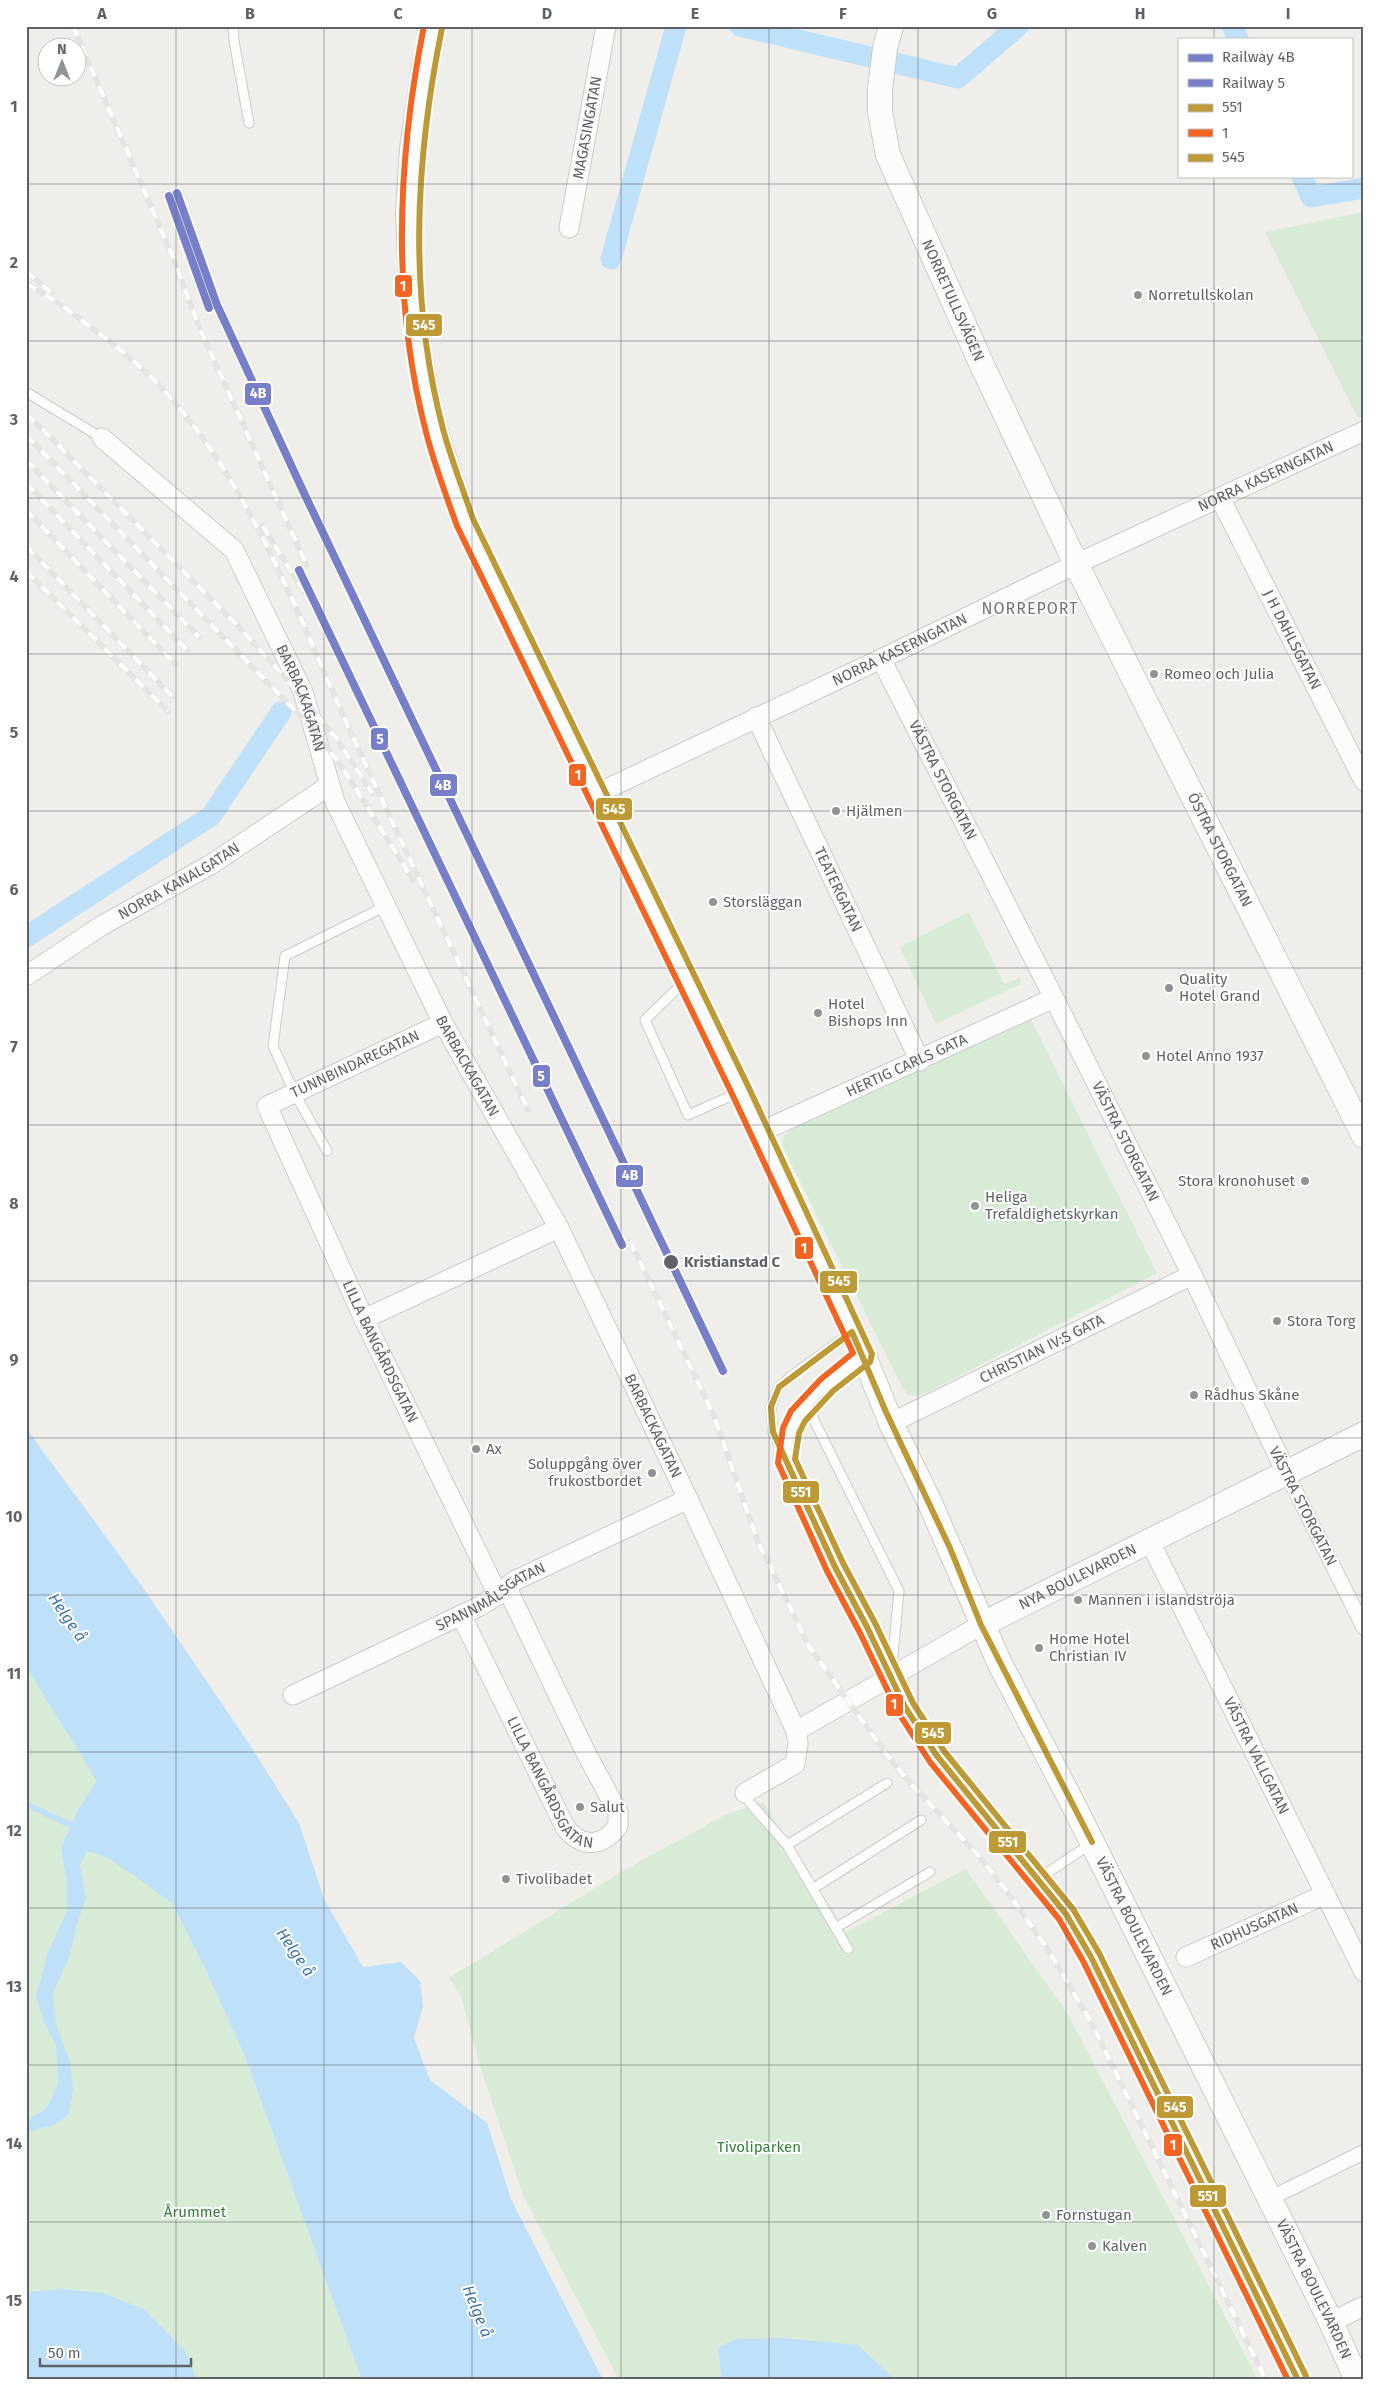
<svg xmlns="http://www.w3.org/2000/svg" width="1390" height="2406" font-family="'Fira Sans',sans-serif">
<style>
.green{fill:#d8ebd6}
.water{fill:#bfe0f9}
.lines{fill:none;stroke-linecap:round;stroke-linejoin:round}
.stream{stroke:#bfe0f9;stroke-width:6}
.canal{stroke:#bfe0f9;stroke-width:21}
.service-casing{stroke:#cbcccc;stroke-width:11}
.pedestrian-casing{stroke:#cbcccc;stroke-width:16}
.minor-casing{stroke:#cbcccc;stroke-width:21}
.tertiary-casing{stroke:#cbcccc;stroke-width:26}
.service{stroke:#fdfcfc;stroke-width:9}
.pedestrian{stroke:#fdfcfc;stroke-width:14}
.minor{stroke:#fdfcfc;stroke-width:19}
.tertiary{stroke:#fdfcfc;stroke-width:24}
.rail-casing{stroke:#e4e4e4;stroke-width:5.5}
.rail{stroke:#fff;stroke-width:4;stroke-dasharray:11;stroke-linecap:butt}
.bus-1-casing{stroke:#fff;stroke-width:10}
.bus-2-casing{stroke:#fff;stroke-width:10}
.bus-3-casing{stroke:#fff;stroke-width:10}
.bus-1{stroke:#bd9a36;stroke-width:6}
.bus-2{stroke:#f26522;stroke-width:6}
.bus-3{stroke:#bd9a36;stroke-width:6}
.rail-1-casing{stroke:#fff;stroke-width:11}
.rail-2-casing{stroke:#fff;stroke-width:11}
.rail-1{stroke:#767fc8;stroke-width:8}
.rail-2{stroke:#767fc8;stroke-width:8}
.grid{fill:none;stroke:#5f6368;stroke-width:1;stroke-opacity:0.55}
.poi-dot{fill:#919496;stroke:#fff;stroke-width:2}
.stop-dot{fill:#5f6368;stroke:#fff;stroke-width:2}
.labels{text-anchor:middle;stroke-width:4;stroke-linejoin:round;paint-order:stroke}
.street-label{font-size:15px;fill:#5f6368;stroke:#fff}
.poi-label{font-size:15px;fill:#5f6368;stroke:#fff;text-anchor:start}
.stop-label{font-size:15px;font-weight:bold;fill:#5f6368;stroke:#fff;text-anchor:start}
.park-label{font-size:15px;fill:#348238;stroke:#fff}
.neighbourhood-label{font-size:16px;letter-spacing:1px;fill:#70757a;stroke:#fff}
.water-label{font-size:16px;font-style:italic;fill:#4174aa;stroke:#fff}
.line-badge{stroke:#fff;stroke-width:2}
.badge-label{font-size:14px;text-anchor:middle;font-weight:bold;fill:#fff}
.neatline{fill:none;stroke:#5f6368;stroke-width:2}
.grid-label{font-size:16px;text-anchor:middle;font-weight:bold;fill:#5f6368}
</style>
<rect width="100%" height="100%" fill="#efeeea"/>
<path class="green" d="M1364 212V415L1358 418 1265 232Z
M969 912 1004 984 1021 977 1020 984 936 1024 900 947Z
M1030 1017 1157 1273 922 1395 909 1396 902 1387 783 1147V1139L789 1130Z
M26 1557 458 2380H26Z
M763 1802 846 1932 966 1869 1069 2016 1258 2380H619L523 2195 479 2063 461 1996 449 1978 623 1871 721 1817Z"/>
<path class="water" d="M26 1428 139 1582 250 1745 299 1823 324 1899 363 1967 401 1962 420 1981 423 2007 414 2038 430 2080 487 2123 511 2199 603 2380H362L245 2056 204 1966 172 1903 110 1859 87 1851 80 1865 86 1898 78 1921 69 1957 53 1993 56 2024 70 2062 73 2089 69 2115 54 2125 26 2132V2122L48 2106 58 2083 56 2046 44 2022 36 1997 47 1955 67 1911V1884L61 1847 80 1806 97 1781 26 1667Z
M59 2289 103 2293 144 2309 185 2351 197 2380H26V2292Z
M782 2338 858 2345 892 2377V2380H722L718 2348 735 2339Z"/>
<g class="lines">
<path class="stream" d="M26 1804 77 1828"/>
<path class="canal" d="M740 26 958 78 1018 26
M1232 26 1238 39
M1302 176 1311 197 1364 188
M611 259 676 26
M26 937 211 816 281 712"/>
<g class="service-casing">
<path id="service" d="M233 26 234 41 249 123
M26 392 102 438
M685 981 645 1020 688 1115 740 1092
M327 1151 294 1092 273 1046 285 956 386 906
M852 1332 790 1377 779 1387 771 1407 773 1432 835 1567 867 1627 905 1707 937 1756 1066 1914 1091 1957 1298 2380
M807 1406 899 1591 891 1676
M786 1460C787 1449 787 1438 791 1428 804 1398 838 1376 863 1357
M745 1793 750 1803 787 1845 848 1949
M787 1845 887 1783
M1038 1879 1092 1843
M814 1888 921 1820
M837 1927 930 1872"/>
</g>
<g class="pedestrian-casing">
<path id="pedestrian" d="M1286 1472 1364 1628
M1269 2199 1364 2152"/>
</g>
<g class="minor-casing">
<g id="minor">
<path id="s1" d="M569 228 606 26"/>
<path id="s2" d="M102 438 234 550 303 692 335 802 443 1023 559 1228 688 1499 796 1731 798 1744 795 1764 745 1793"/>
<path id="s3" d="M1220 498 1364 781"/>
<path id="s4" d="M881 659 1054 998 1192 1275 1286 1472"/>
<path id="s5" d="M756 717 920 1061"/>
<path id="s6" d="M598 793 881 659 1076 564 1364 431"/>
<path id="s7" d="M26 976 101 926 210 865 330 785"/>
<path id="s8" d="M443 1023 267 1106 364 1319 498 1595"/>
<path id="s9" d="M760 1132 1054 998"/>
<path d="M364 1319 559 1228"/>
<path id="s10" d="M891 1423 1192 1275"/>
<path id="s11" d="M1149 1540 1364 1972"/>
<path id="s12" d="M461 1615 565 1827C582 1849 602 1847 618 1826V1812L587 1755 507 1588"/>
<path id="s13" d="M293 1695 478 1607 498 1595 514 1581 688 1499"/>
<path d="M796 1731 981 1625"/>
<path id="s14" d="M1186 1957 1324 1895"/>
<path d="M1331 2322 1364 2306"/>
</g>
</g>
<g class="tertiary-casing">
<g id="tertiary">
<path id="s15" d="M433 26 424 67 412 149 408 212 411 285 418 346 431 417 465 522 741 1092 864 1356 891 1423 930 1503 999 1662 1076 1810 1331 2322 1357 2380"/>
<path id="s16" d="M891 26 885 48 880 90V111L888 155 982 365 1076 564 1364 1136"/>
<path id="s17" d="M981 1625 1364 1434"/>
</g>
</g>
<use href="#service" class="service"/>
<use href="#pedestrian" class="pedestrian"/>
<use href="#minor" class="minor"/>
<use href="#tertiary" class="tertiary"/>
<g class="rail-casing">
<path id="rail" d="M73 26 172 255 200 329 307 566
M26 271 51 293
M26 284C50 296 71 312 92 328 122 350 152 375 176 404 261 504 303 630 358 748 414 869 471 989 528 1110
M26 414 62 448
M26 435 315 731 344 770 413 880
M58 445 237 625 282 674 336 738 372 793
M26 460 199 637
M26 483 188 651
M26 510 175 664
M263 526 304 592
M26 546 172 696
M26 571 168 711
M630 1241 714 1416 758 1542 810 1648 887 1755 913 1786 976 1853 1006 1890 1047 1948 1091 2022 1266 2380"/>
</g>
<use href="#rail" class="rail"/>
<g class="bus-1-casing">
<path id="bus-1" d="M852 1332 779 1387 771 1407 773 1432 835 1567 867 1627 905 1707 937 1756 1066 1914 1091 1957 1298 2380
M852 1332 886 1412 950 1548 981 1625 1092 1842"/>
</g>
<g class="bus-2-casing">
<path id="bus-2" d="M424 26C397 161 391 298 426 432 434 464 446 495 457 526L733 1096 853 1353 821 1379 791 1411 783 1428 778 1463 827 1571 859 1631 898 1712 930 1762 1059 1919 1083 1961 1288 2380"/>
</g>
<g class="bus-3-casing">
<path id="bus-3" d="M442 28C415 161 408 296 443 429 451 459 463 489 473 519L749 1088 872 1354 870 1362 833 1391 805 1421 799 1433 795 1459 843 1563 875 1623 913 1703 944 1751 1073 1909 1099 1953 1306 2376"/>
</g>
<use href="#bus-1" class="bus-1"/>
<use href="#bus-2" class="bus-2"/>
<use href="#bus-3" class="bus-3"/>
<g class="rail-1-casing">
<path id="rail-1" d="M177 193 217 305 304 493 723 1371"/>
</g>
<g class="rail-2-casing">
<path id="rail-2" d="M169 196 209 308
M299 570 622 1245"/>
</g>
<use href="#rail-1" class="rail-1"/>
<use href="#rail-2" class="rail-2"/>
</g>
<path class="grid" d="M176 26V2380M324 26V2380M472 26V2380M621 26V2380M769 26V2380M918 26V2380M1066 26V2380M1214 26V39M1214 176V2380M26 184H1364M26 341H1364M26 498H1364M26 654H1364M26 811H1364M26 968H1364M26 1125H1364M26 1281H1364M26 1438H1364M26 1595H1364M26 1752H1364M26 1908H1364M26 2065H1364M26 2222H1364"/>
<g class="poi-dot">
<circle cx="1138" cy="295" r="5"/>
<circle cx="1154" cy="674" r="5"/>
<circle cx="836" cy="811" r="5"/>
<circle cx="713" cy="902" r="5"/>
<circle cx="1169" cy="988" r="5"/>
<circle cx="818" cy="1013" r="5"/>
<circle cx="1146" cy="1056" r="5"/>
<circle cx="1305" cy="1181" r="5"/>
<circle cx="975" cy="1206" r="5"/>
<circle cx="1277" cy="1321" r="5"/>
<circle cx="1194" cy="1395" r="5"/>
<circle cx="476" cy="1449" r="5"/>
<circle cx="652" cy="1473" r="5"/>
<circle cx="1078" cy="1600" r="5"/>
<circle cx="1039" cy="1648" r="5"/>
<circle cx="580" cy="1807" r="5"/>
<circle cx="506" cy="1879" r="5"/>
<circle cx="1046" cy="2215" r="5"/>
<circle cx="1092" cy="2246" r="5"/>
</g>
<circle class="stop-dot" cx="671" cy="1262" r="8"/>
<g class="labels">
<g class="street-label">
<text dy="5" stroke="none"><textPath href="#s1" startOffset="102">MAGASINGATAN</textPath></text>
<text dy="5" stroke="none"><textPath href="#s16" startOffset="290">NORRETULLSVÄGEN</textPath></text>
<text dy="5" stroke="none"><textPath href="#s6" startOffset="739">NORRA KASERNGATAN</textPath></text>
<text dy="5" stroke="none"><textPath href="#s3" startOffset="159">J H DAHLSGATAN</textPath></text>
<text dy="5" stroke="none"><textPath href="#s6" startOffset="334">NORRA KASERNGATAN</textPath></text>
<text dy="5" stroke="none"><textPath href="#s2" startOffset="336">BARBACKAGATAN</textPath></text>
<text dy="5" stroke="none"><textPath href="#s4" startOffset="136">VÄSTRA STORGATAN</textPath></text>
<text dy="5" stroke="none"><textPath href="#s16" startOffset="901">ÖSTRA STORGATAN</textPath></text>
<text dy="5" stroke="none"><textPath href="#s7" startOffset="180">NORRA KANALGATAN</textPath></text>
<text dy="5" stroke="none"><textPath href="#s5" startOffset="191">TEATERGATAN</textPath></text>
<text transform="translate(355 1064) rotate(-25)" y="5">TUNNBINDAREGATAN</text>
<text dy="5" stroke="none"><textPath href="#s2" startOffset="741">BARBACKAGATAN</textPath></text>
<text dy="5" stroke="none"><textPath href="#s9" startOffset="161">HERTIG CARLS GATA</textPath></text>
<text dy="5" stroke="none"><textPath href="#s4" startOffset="541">VÄSTRA STORGATAN</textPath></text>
<text dy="5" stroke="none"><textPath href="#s10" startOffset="168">CHRISTIAN IV:S GATA</textPath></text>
<text dy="5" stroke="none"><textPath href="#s8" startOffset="465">LILLA BANGÅRDSGATAN</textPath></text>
<text dy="5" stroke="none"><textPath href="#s2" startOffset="1146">BARBACKAGATAN</textPath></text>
<text transform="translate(1303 1506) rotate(63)" y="5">VÄSTRA STORGATAN</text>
<text dy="5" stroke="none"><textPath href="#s17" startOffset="108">NYA BOULEVARDEN</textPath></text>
<text dy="5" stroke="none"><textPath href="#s13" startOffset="221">SPANNMÅLSGATAN</textPath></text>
<text dy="5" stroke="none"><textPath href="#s11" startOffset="241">VÄSTRA VALLGATAN</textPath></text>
<text dy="5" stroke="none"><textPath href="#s12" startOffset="192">LILLA BANGÅRDSGATAN</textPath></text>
<text dy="5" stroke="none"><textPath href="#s14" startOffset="75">RIDHUSGATAN</textPath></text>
<text dy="5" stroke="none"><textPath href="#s15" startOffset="2061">VÄSTRA BOULEVARDEN</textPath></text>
<text dy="5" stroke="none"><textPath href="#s15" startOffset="2466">VÄSTRA BOULEVARDEN</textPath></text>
</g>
<g class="poi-label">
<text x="1148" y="300">Norretullskolan</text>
<text x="1164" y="679">Romeo och Julia</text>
<text x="846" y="816">Hjälmen</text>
<text x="723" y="907">Storsläggan</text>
<text x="1179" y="984">Quality<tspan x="1179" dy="17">Hotel Grand</tspan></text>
<text x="828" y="1009">Hotel<tspan x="828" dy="17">Bishops Inn</tspan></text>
<text x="1156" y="1061">Hotel Anno 1937</text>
<text x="1295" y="1186" text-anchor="end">Stora kronohuset</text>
<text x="985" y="1202">Heliga<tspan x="985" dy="17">Trefaldighetskyrkan</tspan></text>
<text x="1287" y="1326">Stora Torg</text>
<text x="1204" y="1400">Rådhus Skåne</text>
<text x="486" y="1454">Ax</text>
<text x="642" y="1469" text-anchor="end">Soluppgång över<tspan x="642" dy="17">frukostbordet</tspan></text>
<text x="1088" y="1605">Mannen i islandströja</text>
<text x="1049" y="1644">Home Hotel<tspan x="1049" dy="17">Christian IV</tspan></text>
<text x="590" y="1812">Salut</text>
<text x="516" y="1884">Tivolibadet</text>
<text x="1056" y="2220">Fornstugan</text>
<text x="1102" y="2251">Kalven</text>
</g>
<g class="stop-label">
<text x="684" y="1267">Kristianstad C</text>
</g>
<g class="park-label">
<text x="759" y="2152">Tivoliparken</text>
<text x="195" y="2217">Årummet</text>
</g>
<g class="neighbourhood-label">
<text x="1030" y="614">NORREPORT</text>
</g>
<g class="water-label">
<text transform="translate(68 1617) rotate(56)" y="6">Helge å</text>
<text transform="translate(296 1952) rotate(56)" y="6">Helge å</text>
<text transform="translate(478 2311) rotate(68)" y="6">Helge å</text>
</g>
</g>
<g class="line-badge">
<rect x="394" y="274" width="19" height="24" rx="5" fill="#f26522"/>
<rect x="405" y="313" width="38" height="24" rx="5" fill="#bd9a36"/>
<rect x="244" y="382" width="28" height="24" rx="5" fill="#767fc8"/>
<rect x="370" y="727" width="19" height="24" rx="5" fill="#767fc8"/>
<rect x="568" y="763" width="19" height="24" rx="5" fill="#f26522"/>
<rect x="429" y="773" width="29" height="24" rx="5" fill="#767fc8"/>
<rect x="595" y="797" width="38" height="24" rx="5" fill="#bd9a36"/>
<rect x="532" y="1064" width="19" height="24" rx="5" fill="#767fc8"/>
<rect x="615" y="1164" width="29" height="24" rx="5" fill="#767fc8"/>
<rect x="794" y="1236" width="20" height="24" rx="5" fill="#f26522"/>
<rect x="819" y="1270" width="39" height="24" rx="5" fill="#bd9a36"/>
<rect x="782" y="1480" width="38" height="24" rx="5" fill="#bd9a36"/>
<rect x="885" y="1693" width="19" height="24" rx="5" fill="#f26522"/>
<rect x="914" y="1721" width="38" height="24" rx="5" fill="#bd9a36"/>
<rect x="988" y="1830" width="39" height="24" rx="5" fill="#bd9a36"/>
<rect x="1156" y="2095" width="38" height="24" rx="5" fill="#bd9a36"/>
<rect x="1163" y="2133" width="20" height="24" rx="5" fill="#f26522"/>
<rect x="1189" y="2184" width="38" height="24" rx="5" fill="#bd9a36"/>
</g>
<g class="badge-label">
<text x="403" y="291">1</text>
<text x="424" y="330">545</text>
<text x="258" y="398">4B</text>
<text x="380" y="744">5</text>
<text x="578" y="780">1</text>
<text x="443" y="790">4B</text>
<text x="614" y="814">545</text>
<text x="541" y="1081">5</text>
<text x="630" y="1180">4B</text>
<text x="804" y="1253">1</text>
<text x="839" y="1286">545</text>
<text x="801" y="1497">551</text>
<text x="894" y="1709">1</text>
<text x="933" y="1738">545</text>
<text x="1008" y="1847">551</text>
<text x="1175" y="2112">545</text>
<text x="1173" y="2150">1</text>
<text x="1208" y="2201">551</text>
</g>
<rect width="1390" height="2406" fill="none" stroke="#ffffff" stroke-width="55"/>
<rect x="1178" y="38" width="175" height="140" fill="#ffffff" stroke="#bfc1c3"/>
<rect x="1188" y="54" width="25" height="8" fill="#767fc8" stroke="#bfc1c3"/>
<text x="1222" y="62" font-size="15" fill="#5f6368">Railway 4B</text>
<rect x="1188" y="79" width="25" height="8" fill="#767fc8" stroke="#bfc1c3"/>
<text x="1222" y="88" font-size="15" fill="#5f6368">Railway 5</text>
<rect x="1188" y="104" width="25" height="8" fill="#bd9a36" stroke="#bfc1c3"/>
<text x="1222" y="112" font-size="15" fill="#5f6368">551</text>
<rect x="1188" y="129" width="25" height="8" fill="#f26522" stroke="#bfc1c3"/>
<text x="1222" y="138" font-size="15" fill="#5f6368">1</text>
<rect x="1188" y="154" width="25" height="8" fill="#bd9a36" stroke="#bfc1c3"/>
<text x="1222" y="162" font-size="15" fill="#5f6368">545</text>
<g transform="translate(62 62)"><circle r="24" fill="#ffffff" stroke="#bfc1c3"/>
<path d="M0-4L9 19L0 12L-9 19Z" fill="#919496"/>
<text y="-8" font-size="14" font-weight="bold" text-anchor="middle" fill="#5f6368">N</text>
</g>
<path d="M40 2358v8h151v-8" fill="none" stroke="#5f6368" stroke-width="2.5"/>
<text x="48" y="2358" font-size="15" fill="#5f6368" stroke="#ffffff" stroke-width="4" paint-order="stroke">50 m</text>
<rect x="28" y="28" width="1334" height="2350" class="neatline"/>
<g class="grid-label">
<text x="102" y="19">A</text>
<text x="250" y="19">B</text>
<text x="398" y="19">C</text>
<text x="547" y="19">D</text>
<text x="695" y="19">E</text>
<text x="843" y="19">F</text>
<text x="992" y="19">G</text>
<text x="1140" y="19">H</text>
<text x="1288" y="19">I</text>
<text x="14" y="112">1</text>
<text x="14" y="268">2</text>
<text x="14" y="425">3</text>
<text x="14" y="582">4</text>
<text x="14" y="738">5</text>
<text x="14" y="895">6</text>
<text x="14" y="1052">7</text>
<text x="14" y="1209">8</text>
<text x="14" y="1365">9</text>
<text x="14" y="1522">10</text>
<text x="14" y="1679">11</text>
<text x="14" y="1836">12</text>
<text x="14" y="1992">13</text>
<text x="14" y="2149">14</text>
<text x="14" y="2306">15</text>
</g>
</svg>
